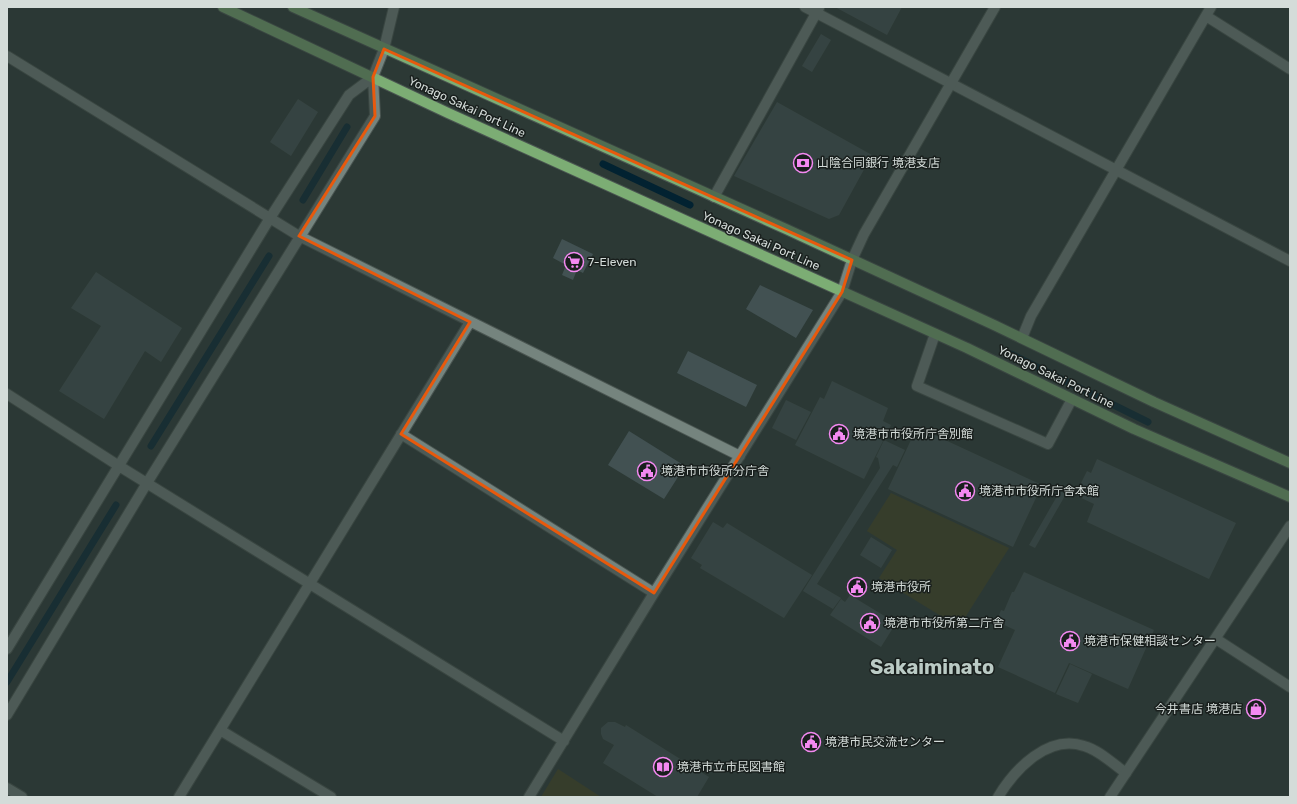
<svg xmlns="http://www.w3.org/2000/svg" width="1297" height="804" font-family="Rubik,'Noto Sans JP',sans-serif">
<style>
.green{fill:#444320}
.lines{fill:none;stroke-linecap:round;stroke-linejoin:round}
.stream{stroke:#022231;stroke-width:7}
.building{fill:#425152}
.service-casing{stroke:#4a5551;stroke-width:12}
.minor-casing{stroke:#4a5551;stroke-width:12}
.tertiary-casing{stroke:#4a5551;stroke-width:12}
.primary-casing{stroke:#4a5551;stroke-width:12}
.service{stroke:#75847e;stroke-width:10}
.minor{stroke:#75847e;stroke-width:10}
.tertiary{stroke:#75847e;stroke-width:10}
.primary{stroke:#7cad74;stroke-width:10}
.marked{fill:none;stroke:#e8590c;stroke-width:3;stroke-linejoin:round}
.labels{text-anchor:middle;stroke-width:3;stroke-linejoin:round;paint-order:stroke}
.street-label{font-size:12px;fill:#d4dcd9;stroke:#191f1d}
.poi-label{font-size:12px;fill:#d4dcd9;stroke:#191f1d;text-anchor:start}
.town-label{font-size:20px;font-weight:bold;fill:#bbcbc5;stroke:#191f1d}
</style>
<rect width="100%" height="100%" fill="#2c3935"/>
<path class="green" d="M891 493 1009 548 959 627 879 578 897 550 867 531Z
M558 769 601 797H541Z"/>
<g class="lines">
<path class="stream" d="M603 164 690 205
M303 200 347 127
M1011 354 1148 422
M151 446 269 256
M7 682 116 505"/>
</g>
<path class="building" d="M835 7H902L887 35Z
M821 34 831 40 812 72 802 66Z
M298 99 318 112 291 156 270 142Z
M777 102 872 155 839 215 829 219 734 176Z
M562 239 593 254 583 273 577 270 573 280 562 275 566 265 553 258Z
M96 272 182 328 161 362 145 351 104 419 59 391 101 326 71 308Z
M760 285 813 310 796 338 746 309Z
M688 351 757 385 746 407 677 373Z
M832 381 888 408 883 421 891 425 864 479 795 445 820 397 824 399Z
M786 400 811 412 796 440 772 428Z
M917 427 1042 485 1013 547 888 489Z
M629 431 685 466 664 499 608 465Z
M884 440 905 450 897 467 893 465 817 584 841 598 833 609 803 591 880 468 878 458 876 457Z
M1097 459 1236 523 1209 579 1087 522 1094 504 1075 495 1087 471 1091 473Z
M1060 491 1066 494 1035 548 1029 545Z
M713 522 723 528 727 523 812 575 784 618 700 568 702 565 691 558Z
M871 537 892 550 881 568 860 555Z
M1024 572 1154 630 1128 689 1069 663 1055 693 998 667 1015 630 1000 623 1001 619 998 618 1001 610 1004 611 1012 592H1014Z
M850 595 896 623 881 647 830 615 841 599 845 602Z
M1070 664 1092 674 1078 703 1056 694Z
M608 722H615L625 727 626 725 709 777 697 797H658L603 763 614 745 603 739 601 734V728Z"/>
<g class="lines">
<g class="service-casing">
<path id="service" d="M935 334 917 386 1048 444 1072 399
M998 797C1015 769 1048 734 1084 746 1099 750 1113 764 1126 773"/>
</g>
<g class="minor-casing">
<path id="minor" d="M805 7 1290 261
M1206 16 1290 69
M7 56 299 236 740 456
M714 197 819 8
M1022 338 1031 316 1211 7
M7 394 119 466 564 741
M401 434 654 593
M1216 639 1290 687
M7 649 270 218 349 95 373 77
M7 715 147 483 375 116 373 77
M220 730 331 797
M7 788 22 797
M179 797 470 322
M529 797 654 593 842 292"/>
</g>
<g class="tertiary-casing">
<path id="tertiary" d="M373 77 384 49 394 7
M842 292 852 260 864 234 995 7
M1110 797 1290 526"/>
</g>
<g class="primary-casing">
<path id="primary" d="M223 7 448 113 967 348 1134 429 1290 497
M293 7 786 229 994 325 1154 402 1290 463"/>
</g>
<use href="#service" class="service"/>
<use href="#minor" class="minor"/>
<use href="#tertiary" class="tertiary"/>
<use href="#primary" class="primary"/>
</g>
<path d="M0 0H1297V804H0ZM384 49 852 260 842 292 654 593 401 434 470 322 299 236 375 116 373 77Z" fill="#2c3935" fill-opacity=".55" fill-rule="evenodd"/>
<path class="marked" d="M384 49 852 260 842 292 654 593 401 434 470 322 299 236 375 116 373 77Z"/>
<defs>
<g id="bank-ring" transform="scale(1)"><circle r="9.5" fill="#191f1d" stroke="#f489f1" stroke-width="1.5"/><path d="M-6-4H6V4H-6ZM0-2.3a2.3 2.3 0 1 0 0 4.6a2.3 2.3 0 1 0 0-4.6Z" fill="#f489f1"/></g>
<g id="supermarket-ring" transform="scale(1)"><circle r="9.5" fill="#191f1d" stroke="#f489f1" stroke-width="1.5"/><path d="M-6-5.5h2.5l.6 2H6L4.5 2H-2.5L-4.4-4H-6ZM-1.5 3.2a1.3 1.3 0 1 0 .1 0ZM3 3.2a1.3 1.3 0 1 0 .1 0Z" fill="#f489f1"/></g>
<g id="civic-ring" transform="scale(1)"><circle r="9.5" fill="#191f1d" stroke="#f489f1" stroke-width="1.5"/><path d="M-.6-6.5H3V-4.5H.6V-3L4-1V1h2V6H-6V1h2V-1L-.6-3ZM-1.2 2.5V6h2.4V2.5Z" fill="#f489f1"/></g>
<g id="shop-ring" transform="scale(1)"><circle r="9.5" fill="#191f1d" stroke="#f489f1" stroke-width="1.5"/><path d="M-5-2.5h2.3a2.7 3.5 0 0 1 5.4 0H5L5.5 6h-11ZM-1.5-2.5h3a1.5 2.3 0 0 0-3 0Z" fill="#f489f1"/></g>
<g id="library-ring" transform="scale(1)"><circle r="9.5" fill="#191f1d" stroke="#f489f1" stroke-width="1.5"/><path d="M-6-4Q-3-5.5-.7-3.5V5Q-3 3-6 4ZM6-4Q3-5.5 .7-3.5V5Q3 3 6 4Z" fill="#f489f1"/></g>
</defs>
<g fill-rule="evenodd">
<use href="#bank-ring" x="803" y="163"/>
<use href="#supermarket-ring" x="574" y="262"/>
<use href="#civic-ring" x="839" y="434"/>
<use href="#civic-ring" x="647" y="471"/>
<use href="#civic-ring" x="965" y="491"/>
<use href="#civic-ring" x="857" y="587"/>
<use href="#civic-ring" x="870" y="623"/>
<use href="#civic-ring" x="1070" y="641"/>
<use href="#shop-ring" x="1256" y="709"/>
<use href="#civic-ring" x="811" y="742"/>
<use href="#library-ring" x="663" y="767"/>
</g>
<g class="labels">
<g class="street-label">
<text transform="translate(467 107) rotate(25)" y="4">Yonago Sakai Port Line</text>
<text transform="translate(761 241) rotate(24)" y="4">Yonago Sakai Port Line</text>
<text transform="translate(1056 377) rotate(26)" y="4">Yonago Sakai Port Line</text>
</g>
<g class="poi-label">
<text x="817" y="167">山陰合同銀行 境港支店</text>
<text x="588" y="266">7-Eleven</text>
<text x="853" y="438">境港市市役所庁舎別館</text>
<text x="661" y="475">境港市市役所分庁舎</text>
<text x="979" y="495">境港市市役所庁舎本館</text>
<text x="871" y="591">境港市役所</text>
<text x="884" y="627">境港市市役所第二庁舎</text>
<text x="1084" y="645">境港市保健相談センター</text>
<text x="1242" y="713" text-anchor="end">今井書店 境港店</text>
<text x="825" y="746">境港市民交流センター</text>
<text x="677" y="771">境港市立市民図書館</text>
</g>
<g class="town-label">
<text x="932" y="674">Sakaiminato</text>
</g>
</g>
<rect width="1297" height="804" fill="none" stroke="#d4dcd9" stroke-width="16"/>
</svg>
